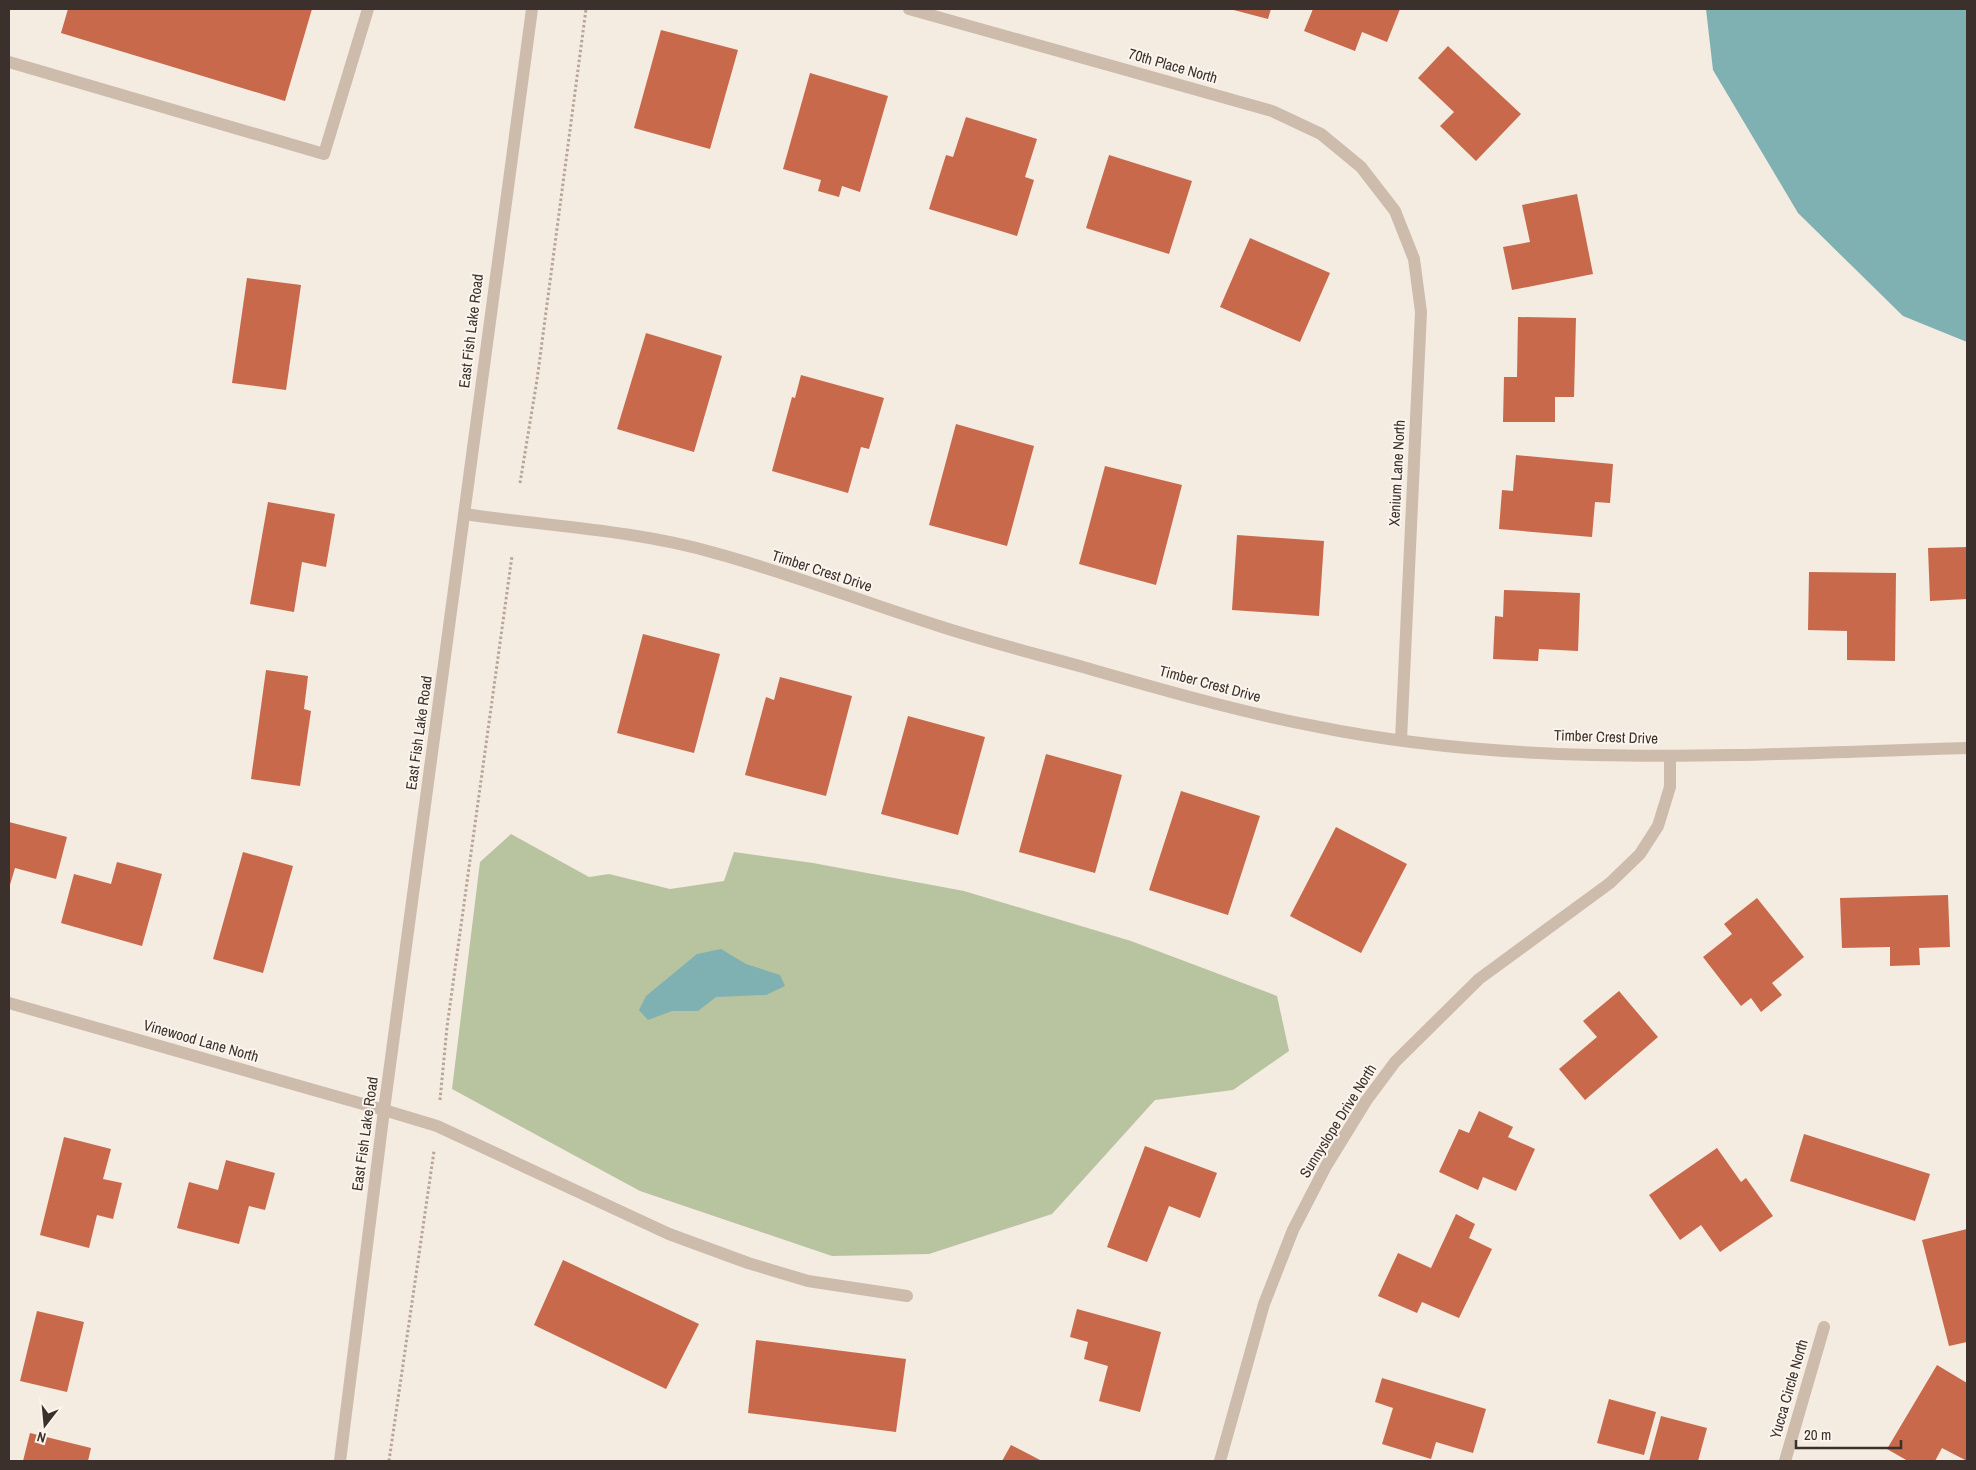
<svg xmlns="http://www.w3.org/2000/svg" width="1976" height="1470" font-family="'Archivo Narrow',sans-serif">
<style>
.green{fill:#b8c4a0}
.water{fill:#7fb0b2}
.building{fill:#c8694b}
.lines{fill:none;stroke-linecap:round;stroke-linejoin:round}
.path{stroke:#b9a596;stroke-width:3;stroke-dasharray:2.5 2.5;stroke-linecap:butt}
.service{stroke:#cdbbac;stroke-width:12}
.minor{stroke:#cdbbac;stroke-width:12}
.tertiary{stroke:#cdbbac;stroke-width:12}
.labels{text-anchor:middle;stroke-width:4;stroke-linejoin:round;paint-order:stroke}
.street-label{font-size:15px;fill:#3b302b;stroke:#fbf5ee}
</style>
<rect width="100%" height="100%" fill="#f4ebe1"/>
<path class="green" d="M511 834 589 877 609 874 670 889 724 881 734 852 813 863 964 891 1131 941 1277 996 1289 1051 1233 1090 1155 1100 1052 1214 929 1254 832 1256 640 1191 452 1089 480 862Z"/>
<path class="water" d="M1706 9H1967V342L1903 316 1798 213 1713 70Z
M721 949 746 964 780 975 785 986 766 995 716 997 698 1011H672L648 1020 639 1010 646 996 697 954Z"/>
<path class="building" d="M68 9H312L285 101 61 33Z
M1230 9H1271L1268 19Z
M1313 9H1400L1387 42 1362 32 1355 51 1304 31Z
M661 30 738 50 710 149 634 128Z
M1448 46 1521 114 1476 161 1440 126 1454 112 1418 78Z
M810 73 888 96 860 192 842 186 839 197 818 191 821 180 783 169Z
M966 117 1037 139 1025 177 1034 180 1017 236 929 209 946 155 953 157Z
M1109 155 1192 181 1169 254 1086 228Z
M1577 194 1593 274 1512 290 1503 247 1530 242 1522 205Z
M1250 238 1330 273 1300 342 1220 307Z
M247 278 301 285 286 390 232 383Z
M1518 317 1576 318 1574 397H1555V422H1503L1504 377H1517Z
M646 333 722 356 694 452 617 429Z
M801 375 884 398 869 449 861 447 848 493 772 471 792 397 795 398Z
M956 424 1034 446 1007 546 929 525Z
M1516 455 1613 464 1610 503 1595 502 1592 537 1499 529 1502 490 1513 491Z
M1105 466 1182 485 1156 585 1079 564Z
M268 502 335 514 326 567 302 562 294 612 250 604Z
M1237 535 1324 541 1319 616 1232 610Z
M1967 547V599L1930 601 1928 548Z
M1809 572 1896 573 1895 661 1847 660V631L1808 630Z
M1504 590 1580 593 1578 651 1539 649 1538 661 1493 659 1495 616 1503 617Z
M643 634 720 654 694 753 617 733Z
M266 670 308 676 304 709 311 711 300 786 251 779Z
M780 677 852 696 826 796 745 775 766 697 774 700Z
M908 716 985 737 958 835 881 814Z
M1046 754 1122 775 1095 873 1019 852Z
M1181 791 1260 816 1228 915 1149 890Z
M9 822 67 837 56 879 15 868 9 888Z
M1336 827 1407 864 1361 953 1290 916Z
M243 852 293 866 263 973 213 959Z
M117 862 162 874 142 946 61 923 74 874 111 884Z
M1948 895 1950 947 1919 948 1920 965 1890 966V947L1842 948 1840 898Z
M1757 898 1804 957 1772 983 1782 995 1761 1012 1751 998 1741 1006 1703 957 1732 934 1724 924Z
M1619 991 1658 1037 1585 1100 1559 1069 1597 1037 1583 1021Z
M1479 1111 1513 1127 1508 1137 1535 1149 1516 1191 1483 1177 1478 1190 1439 1172 1459 1129 1469 1133Z
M1804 1134 1930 1174 1915 1221 1790 1181Z
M64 1137 111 1149 103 1179 122 1183 113 1219 97 1215 89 1248 40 1235Z
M1145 1146 1217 1173 1200 1218 1169 1206 1147 1262 1107 1247Z
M1717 1148 1741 1182 1746 1178 1773 1216 1720 1252 1701 1225 1680 1240 1649 1195Z
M226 1160 275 1173 265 1210 249 1206 239 1244 177 1228 189 1182 218 1190Z
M1456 1214 1475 1224 1469 1238 1492 1249 1459 1318 1422 1302 1417 1313 1378 1296 1398 1253 1431 1268Z
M1967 1229V1342L1949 1346 1922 1240Z
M563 1260 699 1324 666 1389 534 1325Z
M1077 1309 1161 1332 1140 1412 1099 1401 1108 1366 1084 1359 1088 1342 1070 1337Z
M37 1311 84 1322 67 1392 20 1381Z
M756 1340 906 1359 896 1432 748 1413Z
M1937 1365 1967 1383V1461L1942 1448 1935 1461H1908L1887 1449Z
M1382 1378 1486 1409 1473 1453 1436 1442 1431 1459 1382 1444 1393 1408 1375 1402Z
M1609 1399 1656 1412 1644 1455 1597 1443Z
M1661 1416 1707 1428 1698 1461H1649Z
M30 1433 91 1448 88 1461H23Z
M1011 1445 1042 1461H1002Z"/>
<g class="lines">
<path class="path" d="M520 483 537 380 586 9
M440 1100 447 1027 512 556
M389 1461 434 1151"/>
<path class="service" d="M9 62 324 154 368 9
M384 1110 437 1126 669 1234 748 1263 808 1281 907 1296"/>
<path class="minor" d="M909 9 1272 111 1321 134 1361 167 1395 211 1414 259 1421 312 1401 740
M464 514C547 526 635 530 715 553 792 574 866 603 942 627 989 642 1036 654 1083 667 1160 689 1236 711 1314 726 1528 770 1751 754 1967 748
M9 1003 384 1110
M1220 1461 1264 1304 1293 1230 1326 1166 1366 1101 1395 1062 1479 979 1610 883 1640 854 1658 826 1670 787V756
M1785 1461 1824 1327"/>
<path class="tertiary" d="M340 1461 384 1110 532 9"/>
</g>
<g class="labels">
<g class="street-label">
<text transform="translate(1173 66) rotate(16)" y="5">70th Place North</text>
<text transform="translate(471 331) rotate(-83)" y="5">East Fish Lake Road</text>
<text transform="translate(1397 473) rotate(-87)" y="5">Xenium Lane North</text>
<text transform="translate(822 571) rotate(18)" y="5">Timber Crest Drive</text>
<text transform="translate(1210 684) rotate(15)" y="5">Timber Crest Drive</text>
<text transform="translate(419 733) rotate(-82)" y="5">East Fish Lake Road</text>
<text transform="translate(1606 737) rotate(2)" y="5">Timber Crest Drive</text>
<text transform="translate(201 1041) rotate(16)" y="5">Vinewood Lane North</text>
<text transform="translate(1338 1121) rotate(-58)" y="5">Sunnyslope Drive North</text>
<text transform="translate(365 1134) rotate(-82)" y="5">East Fish Lake Road</text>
<text transform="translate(1789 1389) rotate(-74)" y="5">Yucca Circle North</text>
</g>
</g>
<rect width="1976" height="1470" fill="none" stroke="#3b302b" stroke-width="20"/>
<g transform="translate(45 1425) rotate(196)" stroke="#fbf5ee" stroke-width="4" paint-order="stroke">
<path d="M0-4L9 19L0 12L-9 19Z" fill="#3b302b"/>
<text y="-8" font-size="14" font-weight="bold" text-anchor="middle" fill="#3b302b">N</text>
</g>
<path d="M1796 1440v8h105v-8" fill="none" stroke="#3b302b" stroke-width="2.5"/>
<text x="1804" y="1440" font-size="15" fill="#3b302b" stroke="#fbf5ee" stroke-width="4" paint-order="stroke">20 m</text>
</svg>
